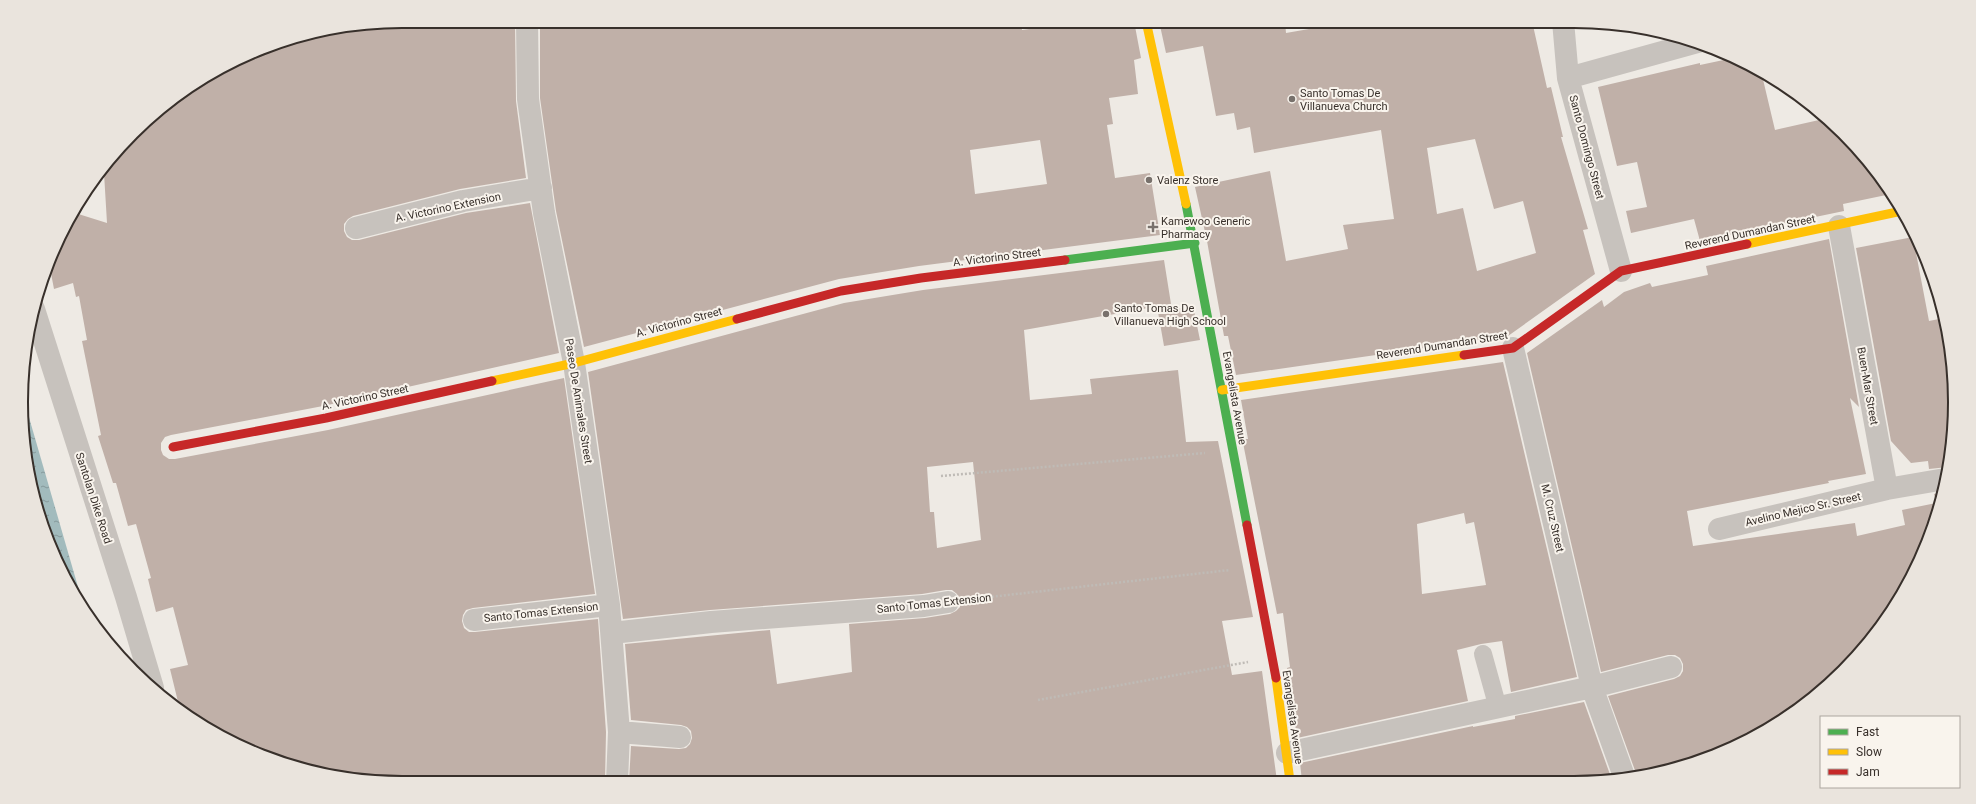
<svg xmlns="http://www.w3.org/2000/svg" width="1976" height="804" font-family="Roboto,sans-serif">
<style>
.water{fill:url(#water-ripples)}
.building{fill:#c0b0a8;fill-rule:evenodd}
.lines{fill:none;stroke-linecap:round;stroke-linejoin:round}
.path{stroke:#bfbbb6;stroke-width:2.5;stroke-dasharray:2 2;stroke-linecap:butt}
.lane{stroke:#c7c2bd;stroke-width:18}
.street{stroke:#c7c2bd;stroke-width:22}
.fast{stroke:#4caf50;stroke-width:9}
.slow{stroke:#ffc107;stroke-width:9}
.jam{stroke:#c62828;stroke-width:9}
.poi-dot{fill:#78716c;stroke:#f9f4ed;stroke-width:1.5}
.labels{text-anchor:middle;stroke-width:4;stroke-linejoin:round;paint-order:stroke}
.poi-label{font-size:11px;fill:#38302b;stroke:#f9f4ed;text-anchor:start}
.street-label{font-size:11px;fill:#38302b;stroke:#f9f4ed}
.rim{fill:none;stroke:#38302b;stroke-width:2}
</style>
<defs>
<pattern id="water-ripples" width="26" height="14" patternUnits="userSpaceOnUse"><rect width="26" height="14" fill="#a2bbbd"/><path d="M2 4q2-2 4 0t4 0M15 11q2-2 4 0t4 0" fill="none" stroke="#85989a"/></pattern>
</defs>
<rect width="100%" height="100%" fill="#eeeae4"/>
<path class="water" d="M26 407 85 611 72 593 28 476Z"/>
<path class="building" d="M399 21 450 28 451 21H515L516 101 526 178 460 189 353 216 348 219 344 224V231L347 237 352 240H359L466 213 530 203 559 353 323 406 171 435 165 437 161 443V450L163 455 169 459H175L328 430 564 378 595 594 473 608 466 610 463 615 462 621 464 628 469 632H475L598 619 606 732 605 782 402 783 280 763 180 710 170 669 188 665 173 607 156 612 148 579 151 578 136 524 128 526 116 483H113L98 436 101 435 82 341 87 340 79 296 76 297 73 283 54 289 49 263 72 212 107 223 104 173 151 115 212 72 279 41 310 39V36Z
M540 21H1021L1022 30 1087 21H1134L1141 58 1134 60 1138 94 1109 98 1113 124 1107 125 1115 178 1150 173 1160 235 919 266 839 279 584 347 556 211 540 98ZM1040 140 1047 184 975 194 970 150Z
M1159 21H1285L1286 33 1355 21H1532L1547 88 1551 87 1563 137H1561L1588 229 1583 230 1595 274 1508 336 1236 375 1228 336H1224L1207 241 1195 187 1270 171 1286 261 1348 249 1343 225 1394 219 1381 130 1254 153 1250 127 1237 130 1234 113 1216 116 1203 46 1166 53ZM1475 139 1494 209 1523 201 1536 253 1477 271 1463 208 1437 214 1427 148Z
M1733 58 1761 71 1775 130 1828 118 1876 170 1891 194 1843 204 1844 211 1700 241 1694 219 1631 233 1626 211 1647 207 1637 162 1617 166 1598 87 1700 63V65Z
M1913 237 1929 321 1944 318 1954 377 1952 452 1948 467 1929 469 1928 461 1911 463 1891 441 1856 248Z
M1829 239 1859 407 1850 398 1866 474 1828 481 1829 483 1687 511 1693 546 1855 523 1857 536 1905 525 1902 510 1936 503 1934 494 1942 492 1935 525 1891 613 1825 689 1742 744 1637 776 1608 696 1674 679 1680 676 1683 671V664L1680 658 1675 655H1668L1601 672 1527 353 1602 300 1604 307 1624 292 1650 283 1652 287 1708 275 1706 266Z
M1164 260 1171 304 1024 330 1030 400 1092 394 1090 379 1178 370 1186 442 1218 441 1253 617 1222 621 1232 675 1262 671 1277 781 629 782 631 746 679 749 686 748 690 744 692 738 691 731 687 727 681 725 631 720 625 644 770 630 777 684 852 672 849 624 925 618 950 614 956 611 960 607V600L957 594 952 590H946L922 594 710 610 623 619 588 372 844 303 923 290ZM973 462 981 540 937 548 934 512H930L927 467Z
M1193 306 1200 340 1164 346 1158 312Z
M1503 362 1577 677 1511 692 1502 641 1481 644 1457 650 1468 701 1297 738 1287 668 1290 667 1283 613 1277 614 1244 448 1243 439H1248L1241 400ZM1464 513 1466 524 1474 522 1486 585 1422 594 1417 524Z
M1584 702 1612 780 1302 781 1300 763 1473 726V727L1515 719V716Z"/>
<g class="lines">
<path class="path" d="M941 476 1205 453
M972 599 1230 570
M1038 700 1248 662"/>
<path class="lane" d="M1483 654 1498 708"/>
<path class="street" d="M527 21 528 99 544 213 574 363 609 605 619 732 617 782
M1563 21 1568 78 1621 271
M1568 78 1698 42
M1839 226 1887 489
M356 228 463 201 541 188
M34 309 126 597 153 688
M1513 348 1592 687 1625 779
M1719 529 1887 489 1945 479
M474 620 609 605
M612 633 711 622 924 606 948 602
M619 732 680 737
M1287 753 1592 687 1671 667"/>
<path class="fast" d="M1186 204 1247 525
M1065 260 1195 243"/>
<path class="slow" d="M1146 21 1186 204
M1747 244 1902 211
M492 381 574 363 737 319
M1222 390 1464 355
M1276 678 1290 781"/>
<path class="jam" d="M737 319 841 291 921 278 1065 260
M1464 355 1513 348 1621 271 1747 244
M173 447 326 418 492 381
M1247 525 1276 678"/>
</g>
<g class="poi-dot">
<circle cx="1292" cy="99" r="4"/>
<circle cx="1149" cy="180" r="4"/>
<path d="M1151 221h4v4h4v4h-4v4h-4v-4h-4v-4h4z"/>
<circle cx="1106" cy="314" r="4"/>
</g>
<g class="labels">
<g class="poi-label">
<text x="1300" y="97">Santo Tomas De<tspan x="1300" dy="13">Villanueva Church</tspan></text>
<text x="1157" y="184">Valenz Store</text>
<text x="1161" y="225">Kamewoo Generic<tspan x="1161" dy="13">Pharmacy</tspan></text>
<text x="1114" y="312">Santo Tomas De<tspan x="1114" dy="13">Villanueva High School</tspan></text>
</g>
<g class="street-label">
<text transform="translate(1587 147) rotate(75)" y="4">Santo Domingo Street</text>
<text transform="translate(448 207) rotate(-12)" y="4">A. Victorino Extension</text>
<text transform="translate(1750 232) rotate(-12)" y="4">Reverend Dumandan Street</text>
<text transform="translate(997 257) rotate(-7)" y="4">A. Victorino Street</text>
<text transform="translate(679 322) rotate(-15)" y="4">A. Victorino Street</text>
<text transform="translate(1442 345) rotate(-9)" y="4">Reverend Dumandan Street</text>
<text transform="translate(1868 386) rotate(80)" y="4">Buen-Mar Street</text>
<text transform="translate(365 397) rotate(-12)" y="4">A. Victorino Street</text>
<text transform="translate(1235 398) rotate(80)" y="4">Evangelista Avenue</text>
<text transform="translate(579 401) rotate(81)" y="4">Paseo De Animales Street</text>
<text transform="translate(94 498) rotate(72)" y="4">Santolan Dike Road</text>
<text transform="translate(1803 509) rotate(-13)" y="4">Avelino Mejico Sr. Street</text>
<text transform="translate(1553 518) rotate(77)" y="4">M. Cruz Street</text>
<text transform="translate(934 603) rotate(-6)" y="4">Santo Tomas Extension</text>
<text transform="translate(541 612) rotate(-6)" y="4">Santo Tomas Extension</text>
<text transform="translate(1293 717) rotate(82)" y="4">Evangelista Avenue</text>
</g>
</g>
<path d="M0 0H1976V804H0ZM402 28H1574A374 374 0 0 1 1948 402V402A374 374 0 0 1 1574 776H402A374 374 0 0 1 28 402V402A374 374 0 0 1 402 28Z" fill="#eae4dd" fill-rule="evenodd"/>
<path class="rim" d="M402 28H1574A374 374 0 0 1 1948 402V402A374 374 0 0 1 1574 776H402A374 374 0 0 1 28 402V402A374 374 0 0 1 402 28Z"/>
<rect x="1820" y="716" width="140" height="72" fill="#f9f4ed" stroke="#aca69f"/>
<rect x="1828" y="729" width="20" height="6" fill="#4caf50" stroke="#aca69f"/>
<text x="1856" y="736" font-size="12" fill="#38302b">Fast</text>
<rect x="1828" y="749" width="20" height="6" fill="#ffc107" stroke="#aca69f"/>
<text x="1856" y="756" font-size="12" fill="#38302b">Slow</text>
<rect x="1828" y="769" width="20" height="6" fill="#c62828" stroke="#aca69f"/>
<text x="1856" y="776" font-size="12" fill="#38302b">Jam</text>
</svg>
